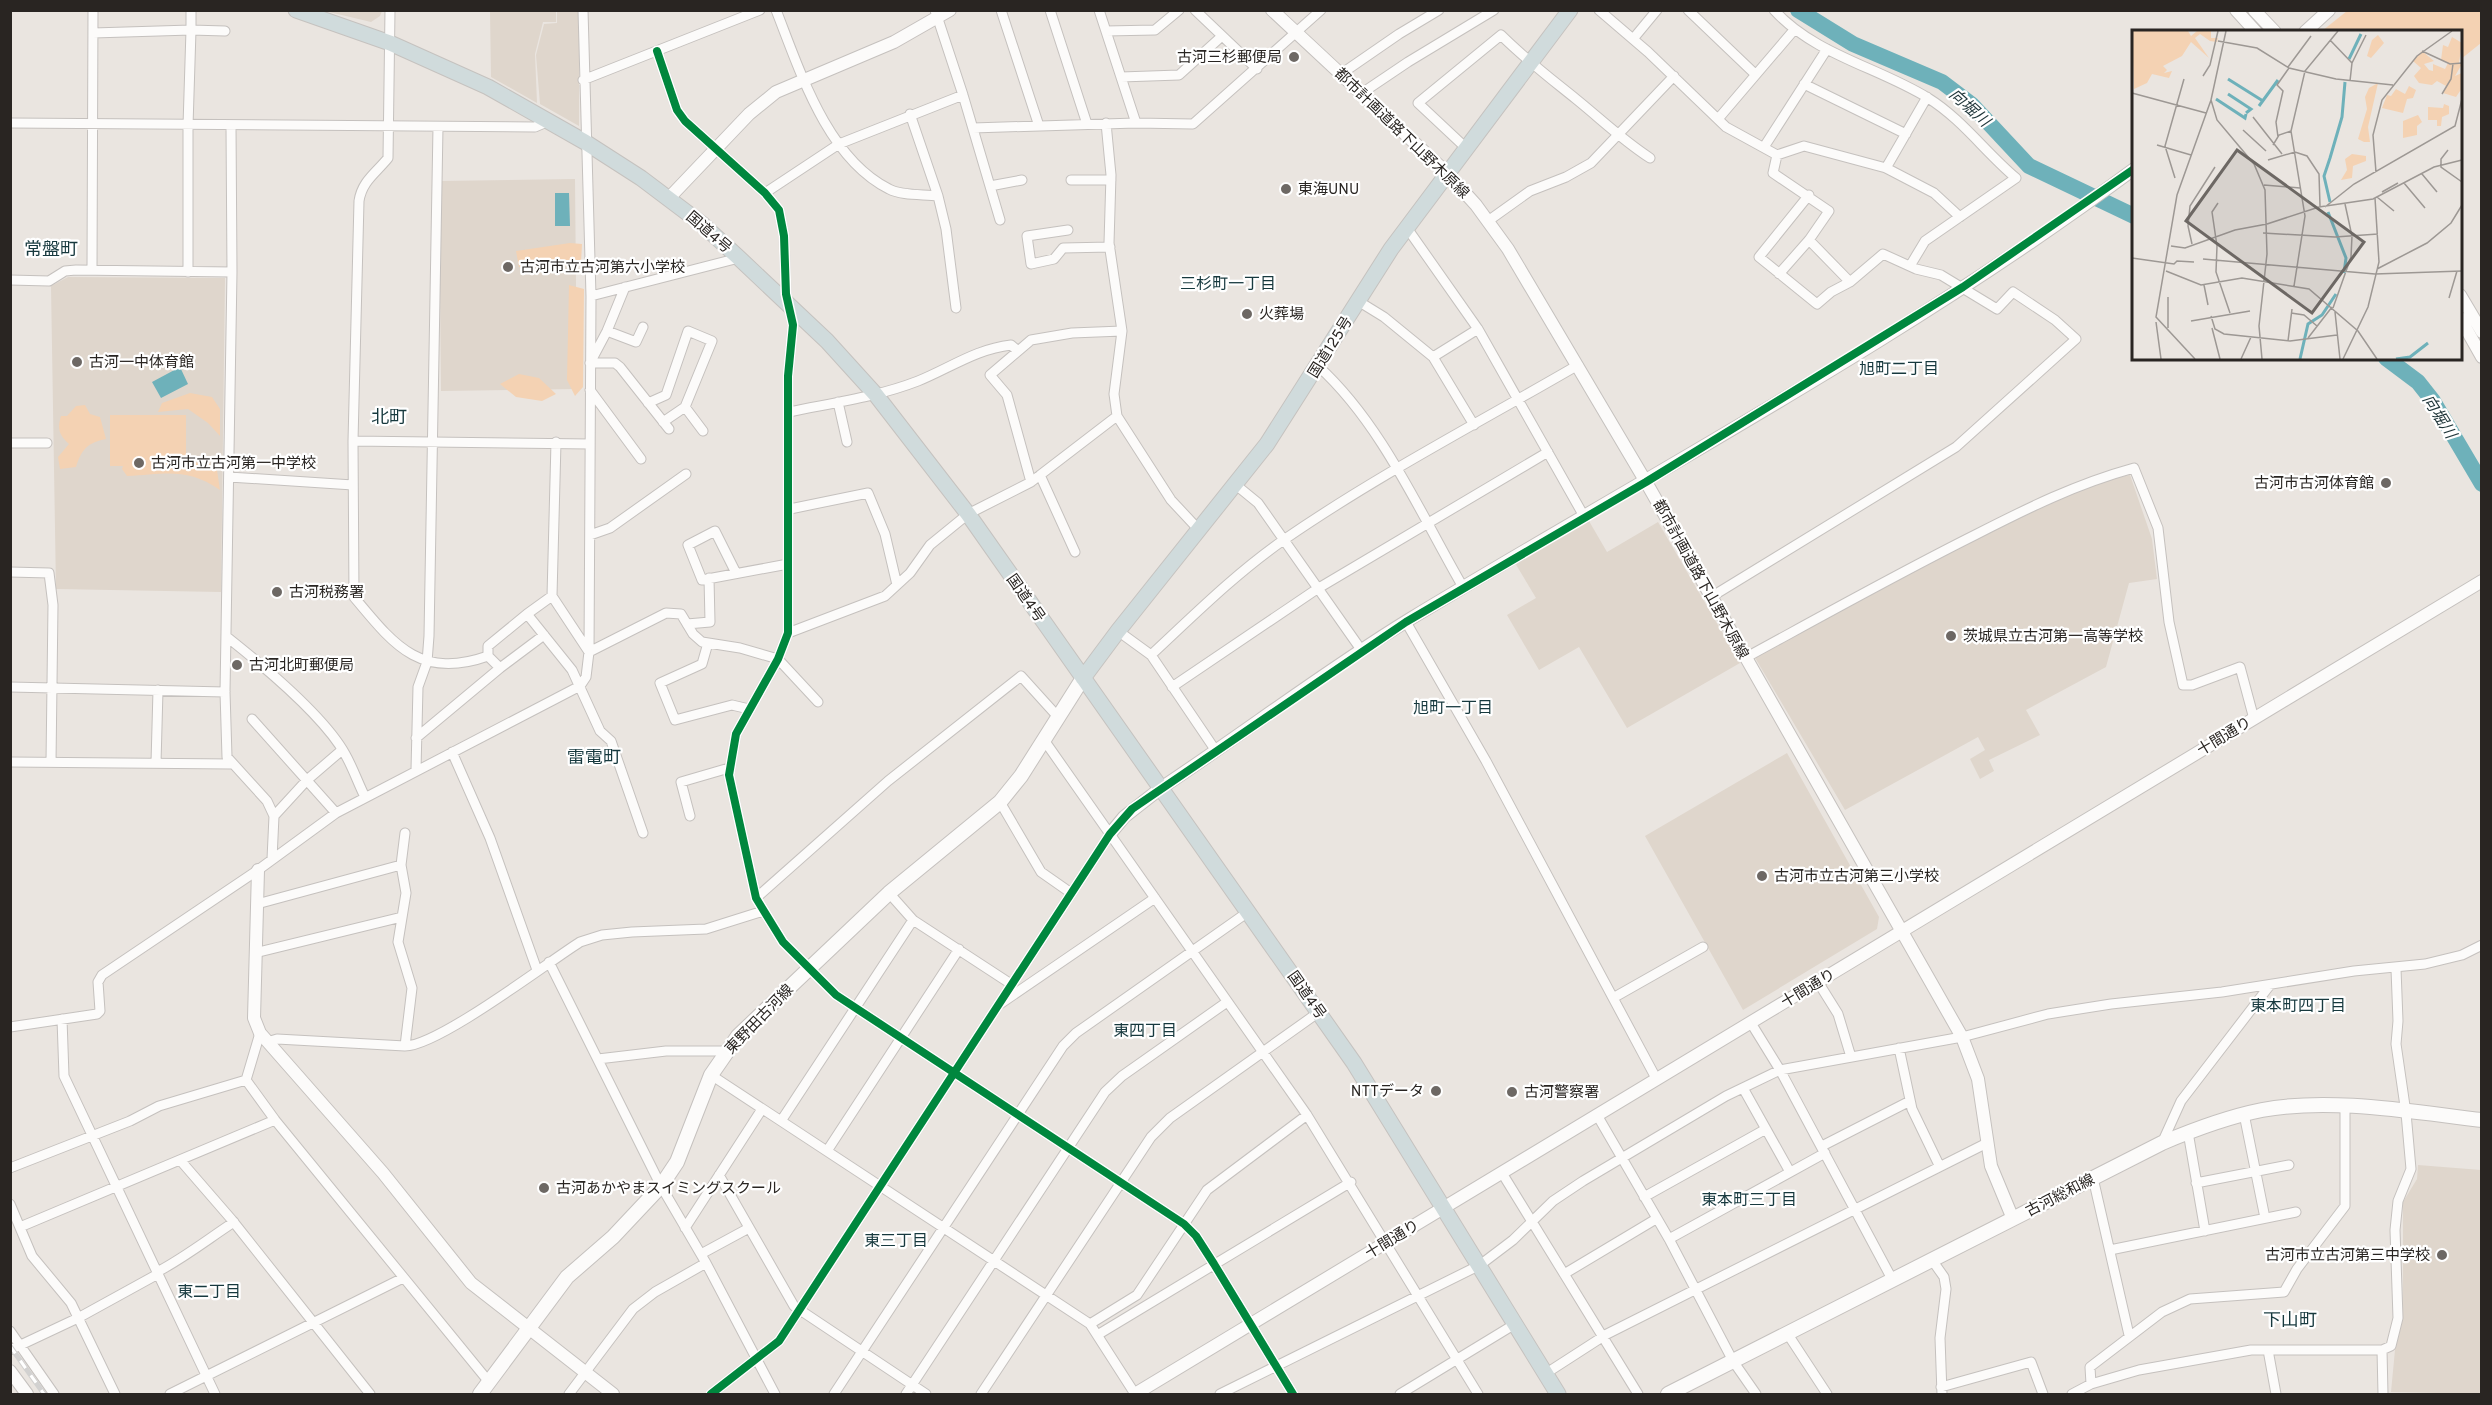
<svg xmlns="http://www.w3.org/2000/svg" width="2492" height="1405" font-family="Overpass,'Noto Sans JP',sans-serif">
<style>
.built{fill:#dfd6cc}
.green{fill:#f4d2b3}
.water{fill:#6eb1ba}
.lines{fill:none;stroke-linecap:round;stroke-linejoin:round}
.river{stroke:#6eb1ba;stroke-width:16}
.minor-casing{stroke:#c5c1be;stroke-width:11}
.tertiary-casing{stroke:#c5c1be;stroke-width:14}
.secondary-casing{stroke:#c5c1be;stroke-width:16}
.trunk-casing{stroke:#c5c2bf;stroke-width:17}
.minor{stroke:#fcfbfa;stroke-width:9}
.tertiary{stroke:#fcfbfa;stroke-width:12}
.secondary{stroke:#fcfbfa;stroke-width:14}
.trunk{stroke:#d0dbdc;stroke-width:15}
.rail-casing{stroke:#d2d1d0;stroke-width:5}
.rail{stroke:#fff;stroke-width:3;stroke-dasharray:9;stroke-linecap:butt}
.cycleway-casing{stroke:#fff;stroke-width:11}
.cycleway{stroke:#00873e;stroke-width:8}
.poi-dot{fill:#6d6864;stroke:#fff;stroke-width:2}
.labels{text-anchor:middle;stroke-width:4.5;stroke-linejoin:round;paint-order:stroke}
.poi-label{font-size:15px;fill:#292522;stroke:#fff;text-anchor:start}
.street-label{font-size:15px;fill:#292522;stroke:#fff}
.water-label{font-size:16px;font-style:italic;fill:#1e3438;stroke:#fff}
.neighbourhood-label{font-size:16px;fill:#17393e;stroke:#fff}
.quarter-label{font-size:18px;fill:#17393e;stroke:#fff}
.inset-river{fill:none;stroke:#6eb1ba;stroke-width:3}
.inset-road{fill:none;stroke:#9d9894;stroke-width:1.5}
.view{fill:#6d6864;fill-opacity:0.15;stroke:#6d6864;stroke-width:3}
.inset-edge{fill:none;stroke:#292522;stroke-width:3}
</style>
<rect width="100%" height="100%" fill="#eae5e0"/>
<path class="built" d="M325 11H382L380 16 371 22Z
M490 11H556V22H543L535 54 537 103 491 77Z
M557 11H579V126L540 104 536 55 544 24 557 23Z
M575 179 577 389 441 391 439 181Z
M68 277 225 278 221 592 56 589 51 286Z
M2130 475 2152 539 2157 579 2129 583 2106 667 2026 710 2040 735 1989 760 1994 771 1980 779 1970 759 1985 750 1978 737 1845 810 1754 656 1972 538 2097 482Z
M1589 521 1607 552 1658 522 1740 663 1627 728 1579 647 1539 670 1507 615 1536 598 1515 563Z
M1787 753 1879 917 1877 929 1743 1010 1645 836Z
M2418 1165 2481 1170V1394L2391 1392 2395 1350 2403 1308V1202L2417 1179Z"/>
<path class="green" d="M2347 11H2481V43L2461 59 2460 32 2322 31Z
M570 243 582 244 581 263 555 268 519 267 516 251Z
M569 285 584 289 583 387 575 396 567 380Z
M519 374 539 378 556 394 542 401 516 397 500 384Z
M190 393 212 397 220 409V436L208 423 188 409 158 412 162 403Z
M85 405 90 414 100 417 106 439C87 443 82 449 76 467L60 469 58 457 69 444C59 435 57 429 61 416H67L76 406Z
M110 415H186V462L208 463 217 470 220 490C187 467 165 474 127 476L122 469 123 466H110Z"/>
<path class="water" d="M555 193H569L570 226H555Z
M180 367 188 384 161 398 152 382Z"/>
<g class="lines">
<path class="river" d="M1798 10 1853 44 1942 82 1971 104 2029 166 2134 216
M2386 358 2418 382 2433 401 2482 484"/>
<g class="minor-casing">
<path id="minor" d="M390 10 388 158C376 173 362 181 359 201L353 441 354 597C394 645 420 680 488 656V646L527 614
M776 10C800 71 827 158 889 189 902 196 924 194 938 196
M935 10 963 95 1000 220
M1001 10 1039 126
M1050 10 1087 124
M1099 10 1136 123
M1195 10 1257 69
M1599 10 1648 52 1726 127 1777 155 1773 173 1829 211 1809 240 1779 274
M1688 10 1755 74
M1774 10C1815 55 1878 67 1928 98 1962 119 1986 153 2016 178L1925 241 1910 266
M1106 31 1155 30 1179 10
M93 33 191 30V10
M1633 39 1657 10
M657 51 677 110 685 121 765 193 779 210 784 236 786 294 793 325 788 376V633L778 659 736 734 729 775 756 898 783 942 836 995 1184 1224 1196 1236 1214 1264 1293 1394
M1341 74 1399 34 1439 10
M1121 77 1179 75 1222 36
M583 80 760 10
M1804 84 1906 134
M1362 93 1408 62 1494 10
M910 114 938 196 946 229 956 308
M1718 119 1794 30
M10 123 535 127 549 121
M1106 123 1111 175 1109 243 1122 331 1114 394 1117 416 1171 500 1199 530
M231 126 232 272 225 692 227 757 267 801 274 816 272 859
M973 128 1136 123 1193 124 1321 10
M1764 147 1827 49
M1466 148 1418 103 1501 35C1525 59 1550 78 1576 99 1602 120 1621 139 1650 158
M1777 155 1804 146 1886 168 1934 193 1960 217
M1886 168 1927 97
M1071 180H1111
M990 186 1022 180
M765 193 839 144 963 95
M1488 221 1530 191 1566 177 1591 163 1674 76
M1407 228 1478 329 1585 518
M1068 230 1027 236 1031 264 1054 259 1063 248 1110 247
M1809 240 1850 282
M92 270 93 10
M188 272V126L191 30 225 31
M10 280 49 281 65 271 76 270 232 272
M591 296 739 258
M1358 301 1384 317 1433 357 1474 425
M607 331 636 342 643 327
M1433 357 1478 329
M590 363H615L620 367 669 429
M590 363 607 331 625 287
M1318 366C1382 424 1420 513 1463 587
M590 390 641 459
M838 402 847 442
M648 403 666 395 688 331 712 341 685 407 703 431
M789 412C832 403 877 397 918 381 950 368 976 349 1011 345L1018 351
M663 422 685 407
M353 441 590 444
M10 443H47
M1040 475 1075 552
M229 477 353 485
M1031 482 1007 395 990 375 1031 340 1072 333 1122 331
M1236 485 1258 503 1362 651
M790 509 868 493 885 534 897 585
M590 535 610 528 686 474
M10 572 49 573 53 605 51 762
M736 573 715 531 688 545 702 580 788 564
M552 596 556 442
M1711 597 1956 447 2076 339 2055 320 2013 292 1997 309 1941 275 1916 269 1883 254 1850 282 1831 292 1817 304 1759 257 1809 195
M1406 622 1486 761 1657 1080
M687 624 710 622 709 578
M1118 631 1151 655 1216 751
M788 633 885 596 910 573 930 545 968 514 1031 482 1117 416
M227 637C261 664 324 716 345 754 353 768 358 783 365 797
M708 643 702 664 660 683 675 720 732 705 749 709
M1151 655C1194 615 1236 573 1285 539 1378 475 1480 422 1578 365
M488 656 500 668 544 635
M1745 658C1822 616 1897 574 1975 535 2028 508 2076 484 2134 468L2158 528 2169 622 2183 685H2192L2240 667 2254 719
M10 687 225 692
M1172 687 1317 589 1548 452
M252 719 336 813
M416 738 500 668
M1044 740 1307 1115 1478 1394
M452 752 490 838 537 970
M10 762 232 764
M156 763 158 690
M416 770 418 687 427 662 429 636 438 127
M1000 802 1041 872 1071 893
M274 816 307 780 342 750
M690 816 681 782 729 768
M405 833 401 865 406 893 398 942 412 988 405 1046
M643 833 611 741 600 731 572 670 527 614 552 596 589 652 666 613 681 614 693 634 702 642 740 648 778 659 818 702
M889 893 913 920 1011 984
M756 898 888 781 1021 676 1059 718
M257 904 401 865
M255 953 402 917
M549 962 661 1186 706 1263 775 1394
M1818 982 1838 1014 1851 1057
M1613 998 1703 947
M1000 1004 1155 898
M62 1019 64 1076 215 1394
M1751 1023 1780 1070 1892 1279
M10 1027 97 1014 100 1011 98 982 102 975 258 870 336 813 580 686 586 677 589 652 591 296 583 10
M260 1033 246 1080 275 1120 489 1382
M267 1042 277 1039 405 1046C438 1046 547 963 580 942L602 935 632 932 706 929 763 911
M1899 1048 1912 1109 1939 1165
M598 1059 666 1051H727
M711 1075 1090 1324 1135 1394
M1743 1088 1790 1172
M2244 1114 2265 1218
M1597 1115 1669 1239 1733 1361 1756 1394
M781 1121 913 920
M2188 1132 2205 1231
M2162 1143 2181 1101 2270 985
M1822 1146 1910 1101
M827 1151 959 949
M180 1160 232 1220 370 1394
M10 1168 130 1121 159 1106 246 1080
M1502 1173 1638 1394
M719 1175 794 1306 926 1394
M2093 1178 2129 1335
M2196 1183 2289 1165
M1644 1197 1766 1129
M10 1204 32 1256 71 1303 115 1394
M20 1227 275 1120
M685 1228 762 1109
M1669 1239 1825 1153
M2110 1250 2296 1212
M701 1254 749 1228
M1932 1260 1944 1277 1946 1289 1940 1338 1942 1394
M157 1272C184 1258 208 1239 234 1222
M1564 1274 1656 1219
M1090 1324 1137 1295 1207 1190 1307 1115
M10 1331 54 1394
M1787 1333 1827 1394
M1099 1334 1351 1182
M10 1350 78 1318 158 1274
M2268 1350 2276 1394
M2382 1350 2383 1394
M1545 1374 1607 1334 1987 1143
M2091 1384 2090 1367 2162 1312 2190 1299 2284 1292 2297 1269 2345 1206V1106
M1941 1387 2031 1362 2043 1394
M170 1394 403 1278
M569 1394 633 1309 655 1292 706 1263
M711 1394 779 1341 1110 834
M834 1394 1063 1046 1076 1033 1248 912
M906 1394 1105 1092 1122 1076 1227 1002
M981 1394 1151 1137 1170 1118 1319 1012
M1220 1394 1480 1265 1513 1240 1553 1201 1583 1181 1726 1096 1780 1070 1962 1037 2048 1014 2111 1004 2222 992 2354 971 2425 964 2462 955 2482 945
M1400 1394 1515 1324
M2072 1394 2091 1384 2139 1370 2251 1350H2382L2391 1346 2398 1318 2395 1230 2398 1201 2411 1169 2406 1113 2396 1044 2398 1021 2396 969"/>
</g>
<g class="tertiary-casing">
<path id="tertiary" d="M1272 10 1447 173 1476 205 1508 249 1646 482 1962 1037 1978 1079 1991 1166 2013 1219
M2236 10 2256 32
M2254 10 2275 32
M2305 32 2329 10
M669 198 749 114 776 92 894 42 950 10
M2460 295 2482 332
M2460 318 2482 357
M1110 834 1124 817 1161 788C1244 733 1325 671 1410 619 1653 472 1905 339 2134 169
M258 870 254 1018 260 1033 383 1173 471 1283 613 1394
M10 1371 27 1394
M1135 1394 2482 581"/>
</g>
<g class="secondary-casing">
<path id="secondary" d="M480 1394 567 1277 613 1237 661 1186 677 1162 711 1075 738 1036 889 893 1000 802 1021 776 1083 678
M1668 1394 2162 1143C2195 1129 2227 1117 2262 1110 2330 1097 2413 1112 2482 1120"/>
</g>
<g class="trunk-casing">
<path id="trunk" d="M296 10 390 43 488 87 585 142 641 178 702 224 739 258 827 341 876 395 968 514 1354 1063 1558 1394
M1083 678 1118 631 1267 444 1391 249 1570 10"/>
</g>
<use href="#minor" class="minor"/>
<use href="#tertiary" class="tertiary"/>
<use href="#secondary" class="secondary"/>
<use href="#trunk" class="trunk"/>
<g class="rail-casing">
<path id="rail" d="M10 1346 44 1394"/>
</g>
<use href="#rail" class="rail"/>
<g class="cycleway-casing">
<path id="cycleway" d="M657 51 677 110 685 121 765 193 779 210 784 236 786 294 793 325 788 376V633L778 659 736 734 729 775 756 898 783 942 836 995 1184 1224 1196 1236 1214 1264 1293 1394
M711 1394 779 1341 1110 834 1132 809 1406 622 1646 482 1963 287 2134 169"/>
</g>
<use href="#cycleway" class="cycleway"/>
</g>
<g class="poi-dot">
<circle cx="1294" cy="57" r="6"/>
<circle cx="1286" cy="189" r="6"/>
<circle cx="508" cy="267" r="6"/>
<circle cx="1247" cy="314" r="6"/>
<circle cx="77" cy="362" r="6"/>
<circle cx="139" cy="463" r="6"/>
<circle cx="2386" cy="483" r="6"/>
<circle cx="277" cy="592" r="6"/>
<circle cx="1951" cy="636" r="6"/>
<circle cx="237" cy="665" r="6"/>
<circle cx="1762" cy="876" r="6"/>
<circle cx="1436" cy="1091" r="6"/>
<circle cx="1512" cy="1092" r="6"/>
<circle cx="544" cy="1188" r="6"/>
<circle cx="2442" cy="1255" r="6"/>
</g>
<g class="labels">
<g class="poi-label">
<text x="1282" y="62" text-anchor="end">古河三杉郵便局</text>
<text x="1298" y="194">東海UNU</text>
<text x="520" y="272">古河市立古河第六小学校</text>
<text x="1259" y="319">火葬場</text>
<text x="89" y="367">古河一中体育館</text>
<text x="151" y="468">古河市立古河第一中学校</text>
<text x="2374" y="488" text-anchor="end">古河市古河体育館</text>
<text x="289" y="597">古河税務署</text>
<text x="1963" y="641">茨城県立古河第一高等学校</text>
<text x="249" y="670">古河北町郵便局</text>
<text x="1774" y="881">古河市立古河第三小学校</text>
<text x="1424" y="1096" text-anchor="end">NTTデータ</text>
<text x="1524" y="1097">古河警察署</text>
<text x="556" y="1193">古河あかやまスイミングスクール</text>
<text x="2430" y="1260" text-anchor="end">古河市立古河第三中学校</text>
</g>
<g class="street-label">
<text transform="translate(1402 133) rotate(44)" y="5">都市計画道路下山野木原線</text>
<text transform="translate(709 232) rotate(41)" y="5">国道4号</text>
<text transform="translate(1330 347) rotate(-58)" y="5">国道125号</text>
<text transform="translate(1701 579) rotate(61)" y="5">都市計画道路下山野木原線</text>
<text transform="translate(1026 598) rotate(55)" y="5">国道4号</text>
<text transform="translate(2224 736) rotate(-31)" y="5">十間通り</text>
<text transform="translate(1808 988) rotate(-31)" y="5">十間通り</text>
<text transform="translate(1307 995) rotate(55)" y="5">国道4号</text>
<text transform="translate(759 1019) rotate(-46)" y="5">東野田古河線</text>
<text transform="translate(2060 1195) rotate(-27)" y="5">古河総和線</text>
<text transform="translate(1392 1239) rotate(-31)" y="5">十間通り</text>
</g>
<g class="water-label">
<text transform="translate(1970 107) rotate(42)" y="6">向堀川</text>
<text transform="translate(2440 416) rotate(58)" y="6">向堀川</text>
</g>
<g class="neighbourhood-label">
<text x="1228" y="289">三杉町一丁目</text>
<text x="1899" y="374">旭町二丁目</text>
<text x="1453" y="713">旭町一丁目</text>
<text x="2298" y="1011">東本町四丁目</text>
<text x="1145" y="1036">東四丁目</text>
<text x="1749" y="1205">東本町三丁目</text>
<text x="896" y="1246">東三丁目</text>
<text x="209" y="1297">東二丁目</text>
</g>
<g class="quarter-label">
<text x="51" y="255">常盤町</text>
<text x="389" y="423">北町</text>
<text x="594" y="763">雷電町</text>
<text x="2290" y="1326">下山町</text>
</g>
</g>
<g transform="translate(2132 30)">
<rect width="330" height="330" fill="#eae5e0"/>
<path d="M0 1H56L59 6 65 1H79V8H86L85 12 78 11 68 4 63 8 77 28 59 12 50 26 31 36 35 40 32 43 40 41 37 48 20 44 15 53 2 59ZM246 5 252 13 239 28 235 26 240 10ZM320 7 330 13 327 33 330 34 323 46 330 43V58L324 67 311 63 314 56 305 51 300 55 287 53 282 46 289 38 281 31 290 21 302 31 292 34 297 40 301 41V34L313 39 316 33 309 30 311 15 316 17ZM246 53 236 97 238 112H232L226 109 235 79 233 67 237 58ZM277 56 284 60 281 68 275 69 271 83 250 78 255 65 259 66 264 59 273 64ZM312 74 317 76V84L310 87 309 96H305V90H296V77L311 78ZM286 85 290 92 285 96V105L271 108V91ZM220 124 234 126V131L221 136 220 148 209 150 215 140 213 129Z" fill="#f4d2b3"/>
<path class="inset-river" d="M217 29 229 4M96 49 131 71M96 64 119 79 114 83M84 69 113 88 114 84M127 76 146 50M198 128 210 87 213 52M198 128 192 146 198 172M196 182 214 228 212 243M168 329 176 294 190 285 204 264M264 329 278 327 296 313"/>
<path class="inset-road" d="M94 1 79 70 85 90 122 134 133 160 135 224 127 296 130 329M198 10 220 33M86 11 125 18 157 38 204 49 261 55M290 21 318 34 330 33M156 37 179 6M71 46 78 35 86 1M218 51 220 33 234 5M0 63 74 83M310 64 319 49 321 34M121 87 150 124M111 100 134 121M146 107 144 92 151 61 145 55 157 38M25 115 59 125M141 115 147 105 159 101M316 120 309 129V137L330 152M136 130 163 122 175 126 187 144 188 176M244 142 241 105 250 70 285 26 320 1M290 144 305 162M43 148 33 116 52 49M272 153 293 178M132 155 168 158M250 162 266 153M245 167 262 181M86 173 80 182 85 216 84 242 98 283M193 177 222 154 323 96 330 69M135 194 187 177 241 169 302 137 330 130M131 203 203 207 246 204M60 214 56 196 58 176 83 137M39 216 53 218 103 200 135 194M0 228 42 234 45 231 62 232M71 229 243 244 330 241M245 239 295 213 319 193 330 175M34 241 69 255 110 248 177 259 226 301 245 329M72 255 76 275M162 256 173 186 159 101 173 41 206 1M317 268 325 241M201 278 219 227 220 206 213 174M203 282 208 329M159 283 172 285 185 296M79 286 83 299 92 304 158 311 205 305M59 291 118 281M24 292 29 329M36 298V267M80 298 88 329M176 308 200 277M156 311 160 279M63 329 24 287 45 165 79 70M109 329 119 307M211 329 236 277 247 232 243 168"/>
<path class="view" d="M105 120 232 212 180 283 54 191Z"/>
<rect width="330" height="330" class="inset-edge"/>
</g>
<rect width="2492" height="1405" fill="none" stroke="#292522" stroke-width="24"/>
</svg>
